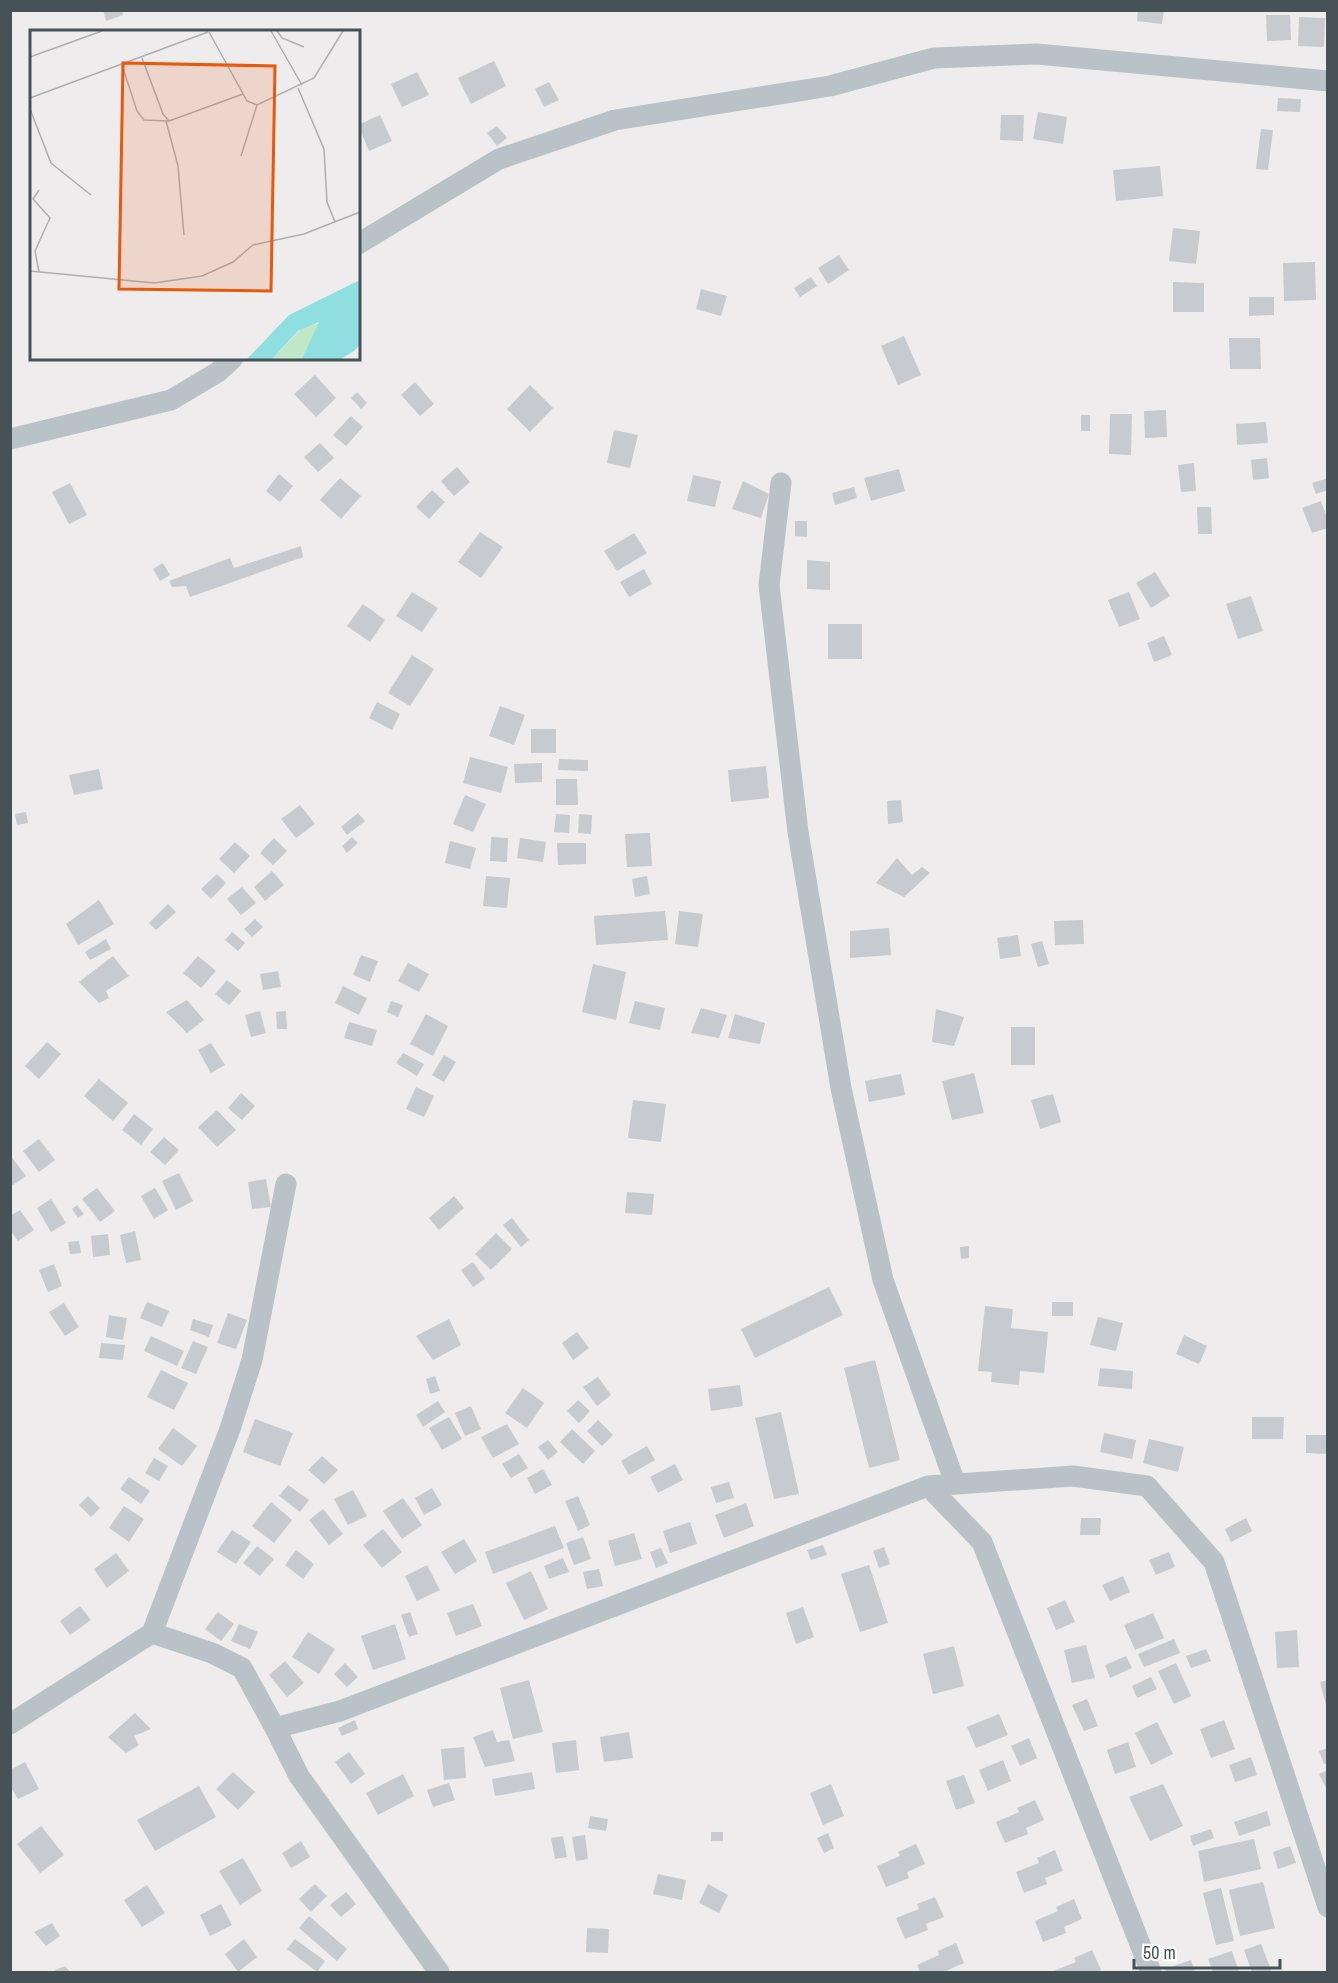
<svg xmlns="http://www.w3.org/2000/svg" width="1338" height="1983" font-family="'Archivo Narrow',sans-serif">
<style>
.building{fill:#c7cace}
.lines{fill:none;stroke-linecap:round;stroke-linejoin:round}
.minor{stroke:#b9c3c7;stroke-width:21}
.inset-road{fill:none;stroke:#acaeb1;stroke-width:1.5}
.view{fill:#e8590c;fill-opacity:0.15;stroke:#e8590c;stroke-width:3}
.inset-edge{fill:none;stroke:#475257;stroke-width:3}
</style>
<rect width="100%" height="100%" fill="#efeced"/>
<path class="building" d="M103 10H122L123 15 106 21Z
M1138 10H1164L1162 24 1137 21Z
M1266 15H1290L1291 40 1267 41Z
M1299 17 1325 18 1324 47 1298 46Z
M494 61 506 86 471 104 458 78Z
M417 72 429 95 402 107 391 84Z
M549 82 559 100 544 107 535 89Z
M1278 98 1301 99 1300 112 1277 111Z
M1038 112 1067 117 1063 144 1033 139Z
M380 115 392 141 369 151 358 125Z
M1001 115H1024L1023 141 1000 140Z
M497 126 507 138 497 146 487 133Z
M1261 129 1273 130 1268 170 1256 169Z
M1160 166 1163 196 1116 201 1113 170Z
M1173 228 1200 231 1196 264 1169 261Z
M839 255 849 270 828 284 818 268Z
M1315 262 1316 300 1284 301 1283 263Z
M811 277 817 286 800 297 794 288Z
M1173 282 1204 283V312H1173Z
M701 289 727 296 721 316 696 309Z
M1249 297H1274V315L1249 316Z
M904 336 921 375 898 385 881 346Z
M1229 338H1260L1261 369H1230Z
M315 375 336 398 316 417 294 394Z
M415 382 434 404 420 416 401 395Z
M530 385 553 408 530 432 507 409Z
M357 392 367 403 361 409 351 398Z
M1166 410 1167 437 1145 438 1144 411Z
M1110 414H1132L1131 455 1109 454Z
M1081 415H1090V431H1081Z
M351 416 363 427 346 446 333 435Z
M1266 422 1268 443 1237 445 1236 424Z
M614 430 638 435 630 468 607 463Z
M320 443 334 458 318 472 304 457Z
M1267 458 1269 478 1253 480 1251 460Z
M1194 463 1196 491 1181 492 1178 465Z
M457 467 470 482 454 496 441 481Z
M899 469 905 491 871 501 864 478Z
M279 474 293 486 280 502 266 491Z
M693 475 721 481 715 507 687 501Z
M340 478 361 496 341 519 320 500Z
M1328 478V490L1316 494 1312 483Z
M743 481 769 494 761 518 732 509Z
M70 483 87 515 69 524 52 492Z
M854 487 857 498 835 505 832 493Z
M432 490 445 502 429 519 416 507Z
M1321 501 1328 520V528L1312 533 1302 508Z
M1197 507H1211L1212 534H1198Z
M795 521H807V537L795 536Z
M480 532 503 547 481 578 458 562Z
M634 533 647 553 617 571 604 551Z
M301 546 303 557 190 597 186 586 172 587 169 581 230 558 234 568Z
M807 560 830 562V590L807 589Z
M163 563 170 575 160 581 153 569Z
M644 569 652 584 629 597 620 582Z
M1155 572 1170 596 1151 608 1136 583Z
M412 592 438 608 422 632 396 616Z
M1129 592 1140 619 1119 627 1108 600Z
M1251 596 1263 631 1238 639 1226 604Z
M363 604 385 620 370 642 347 626Z
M828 624H862V659H828Z
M1164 636 1172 655 1154 662 1147 643Z
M412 655 434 669 410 706 388 693Z
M377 702 400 714 392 730 369 718Z
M500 706 525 715 514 745 489 736Z
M531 729H556V753H531Z
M470 757 508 767 501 793 463 783Z
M559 759 588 760V771L558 770Z
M542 763V782L515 783 514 764Z
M766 766 769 798 731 802 728 770Z
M99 769 103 789 74 795 69 775Z
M556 779H577L578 805H556Z
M465 795 486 804 473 832 453 824Z
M901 800 903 822 888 824 887 801Z
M300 805 315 824 296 838 281 819Z
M26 812 28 823 17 825 15 814Z
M358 813 365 821 347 835 341 827Z
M556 814 570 815 569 833 554 832Z
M579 814 592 815 591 834 578 833Z
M650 833 652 866 627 867 625 834Z
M352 837 358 843 347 853 342 846Z
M491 837 508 838 507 862 490 861Z
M274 838 287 851 273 865 260 853Z
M520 838 546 842 543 862 517 858Z
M450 841 476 848 470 869 445 863Z
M235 842 250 856 234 873 219 859Z
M557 843H586V864L558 865Z
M897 858 912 875 922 867 930 873 904 897 876 883Z
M272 871 284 885 265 901 254 887Z
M217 874 226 883 211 899 201 889Z
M486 876 510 878 507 908 483 906Z
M647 876 650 894 635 897 632 879Z
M242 887 256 903 241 915 227 899Z
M99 900 114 924 78 945 66 924Z
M168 904 176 912 156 930 149 923Z
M665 911 668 940 596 945 594 916Z
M679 911 703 914 698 947 675 944Z
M255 919 263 927 252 937 244 929Z
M1083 920 1084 944 1055 945 1054 921Z
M889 928 891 955 850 958V931Z
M232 932 245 943 238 951 225 940Z
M1018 935 1021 956 1000 959 997 938Z
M106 939 111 949 90 960 85 952Z
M1042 941 1049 964 1038 967 1031 944Z
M361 955 378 961 370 982 353 975Z
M113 956 129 976 106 991 109 998 99 1003 79 982Z
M198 956 216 971 201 988 183 973Z
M408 963 429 974 419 992 398 981Z
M593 964 626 972 616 1020 582 1012Z
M278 971 281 987 263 990 260 974Z
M227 980 241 991 229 1005 215 994Z
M343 986 367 998 359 1015 335 1003Z
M187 1000 204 1020 187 1033 166 1012Z
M391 1001 403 1005 398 1017 387 1012Z
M635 1001 665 1008 660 1030 629 1023Z
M701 1008 727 1015 719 1038 691 1033Z
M936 1009 964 1017 954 1046 932 1042Z
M260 1011 266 1033 251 1037 245 1015Z
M286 1011 287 1029H277L276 1012Z
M426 1014 448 1026 433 1056 410 1044Z
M735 1014 765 1023 760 1044 728 1038Z
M349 1022 377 1030 372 1046 344 1038Z
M1011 1027H1035V1065H1011Z
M47 1042 61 1054 39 1079 25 1066Z
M211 1043 225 1065 211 1073 198 1050Z
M403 1053 424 1064 417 1076 396 1063Z
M444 1055 456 1062 444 1082 432 1075Z
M974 1073 984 1113 952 1120 942 1081Z
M901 1074 905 1095 869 1102 865 1081Z
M99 1079 128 1103 113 1121 84 1096Z
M416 1087 434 1096 424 1117 406 1109Z
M241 1093 255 1106 242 1120 228 1108Z
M1053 1094 1061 1122 1040 1129 1031 1100Z
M633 1100 666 1104 661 1142 628 1138Z
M217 1110 236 1130 217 1147 198 1127Z
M134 1114 153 1129 141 1145 122 1130Z
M164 1137 179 1150 165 1165 150 1152Z
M39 1139 55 1160 39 1172 23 1151Z
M10 1155 26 1176 10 1187Z
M179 1173 193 1201 176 1210 162 1181Z
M266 1179 271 1207 252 1209 248 1182Z
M97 1188 115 1211 100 1222 82 1199Z
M155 1188 168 1210 154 1219 141 1196Z
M627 1192 654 1194 652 1215 625 1213Z
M454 1196 464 1208 439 1230 429 1218Z
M51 1199 66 1223 51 1232 37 1208Z
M77 1205 84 1214 78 1218 72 1209Z
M20 1210 34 1230 18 1241 10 1230V1216Z
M512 1218 529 1240 521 1247 503 1225Z
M135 1231 141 1260 126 1263 120 1235Z
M496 1233 512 1249 491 1270 475 1254Z
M108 1234 110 1255 93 1257 91 1236Z
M79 1241 81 1253 70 1254 68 1242Z
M969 1246V1258L961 1259 960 1247Z
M473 1262 485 1279 473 1287 461 1270Z
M54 1264 62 1286 48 1292 39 1270Z
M829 1287 843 1315 755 1358 741 1329Z
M147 1302 169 1311 162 1327 140 1318Z
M1052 1302H1073V1316H1052Z
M64 1303 79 1327 65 1336 49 1312Z
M985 1306 1013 1309 1011 1328 1048 1332 1044 1373 1020 1371 1019 1385 991 1382 992 1372 978 1371Z
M228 1313 247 1320 236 1349 217 1343Z
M109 1315 127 1318 123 1340 106 1337Z
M1098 1317 1123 1323 1116 1351 1090 1345Z
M193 1319 213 1325 209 1337 190 1330Z
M449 1319 461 1345 433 1360 416 1336Z
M577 1332 589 1348 573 1360 562 1343Z
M1184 1335 1207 1346 1199 1364 1176 1354Z
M151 1336 184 1351 177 1366 144 1351Z
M193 1341 208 1347 196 1374 181 1368Z
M101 1343 125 1345 123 1360 99 1358Z
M875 1360 900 1460 869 1468 844 1368Z
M1100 1368 1133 1371 1132 1389 1098 1386Z
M161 1370 188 1383 174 1410 147 1397Z
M435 1376 440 1391 430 1394 426 1379Z
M598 1377 611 1395 597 1406 583 1387Z
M740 1385 743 1406 711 1411 708 1389Z
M523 1388 544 1403 527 1428 505 1413Z
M578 1400 590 1411 579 1423 567 1411Z
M438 1401 445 1412 423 1427 416 1415Z
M471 1406 481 1429 465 1436 455 1413Z
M781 1412 799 1494 774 1499 755 1418Z
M449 1417 462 1439 442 1450 429 1428Z
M1252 1417H1284L1283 1439H1252Z
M255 1419 293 1433 280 1466 243 1452Z
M598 1420 613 1435 602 1446 587 1431Z
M507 1424 519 1444 493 1458 481 1437Z
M173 1428 197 1446 182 1466 158 1449Z
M572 1429 595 1451 583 1464 560 1442Z
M1104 1433 1136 1440 1132 1459 1100 1452Z
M1306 1435H1328V1454L1306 1453Z
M1149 1439 1184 1447 1178 1472 1143 1463Z
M548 1440 558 1452 548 1460 538 1447Z
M647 1446 655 1460 629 1475 621 1461Z
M519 1454 528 1468 511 1478 502 1464Z
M322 1456 338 1470 324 1484 308 1470Z
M154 1458 168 1466 159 1481 145 1473Z
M675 1464 683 1480 658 1493 650 1477Z
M543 1469 552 1485 535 1494 527 1478Z
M129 1477 150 1491 141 1504 120 1489Z
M729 1482 734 1498 716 1503 711 1487Z
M288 1485 309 1500 300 1512 279 1496Z
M432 1488 442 1505 424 1515 415 1498Z
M353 1490 367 1516 348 1525 334 1499Z
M88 1496 100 1508 91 1517 79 1505Z
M578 1496 590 1525 578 1531 565 1501Z
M403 1498 422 1525 402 1539 383 1511Z
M271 1502 292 1520 274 1543 252 1526Z
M746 1503 754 1526 724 1538 715 1515Z
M124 1506 144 1519 129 1542 109 1528Z
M323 1509 343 1534 329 1545 309 1520Z
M1081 1518H1101L1100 1535H1080Z
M1246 1518 1252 1531 1231 1542 1225 1529Z
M690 1522 697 1544 670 1553 663 1531Z
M555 1526 564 1548 493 1574 485 1552Z
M383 1529 402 1552 382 1568 363 1545Z
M232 1530 251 1542 236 1564 217 1552Z
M634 1533 642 1559 615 1566 608 1541Z
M583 1537 591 1559 574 1565 566 1543Z
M464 1539 477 1561 455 1574 441 1552Z
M823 1545 827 1555 811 1560 807 1550Z
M257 1546 274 1559 260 1576 243 1563Z
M884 1547 890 1564 879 1568 873 1551Z
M661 1548 668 1563 656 1568 650 1552Z
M296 1550 314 1564 303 1579 285 1565Z
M1169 1552 1175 1567 1156 1575 1149 1560Z
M116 1553 129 1571 107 1588 94 1569Z
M563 1558 569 1572 549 1579 544 1566Z
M427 1565 440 1590 417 1601 405 1576Z
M869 1565 888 1623 860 1632 841 1574Z
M599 1569 603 1586 587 1589 583 1572Z
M531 1571 548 1609 524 1620 506 1583Z
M1123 1576 1130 1592 1110 1601 1102 1585Z
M1065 1600 1075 1622 1056 1630 1047 1608Z
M473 1604 482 1626 456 1636 447 1613Z
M80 1606 91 1620 70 1635 60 1621Z
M803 1607 814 1637 796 1644 786 1613Z
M218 1612 234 1624 221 1641 205 1629Z
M410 1612 418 1634 409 1637 401 1615Z
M1153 1613 1164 1638 1135 1650 1124 1625Z
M239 1624 258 1632 250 1649 231 1641Z
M395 1624 406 1659 373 1670 361 1636Z
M1297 1630 1299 1667 1277 1668 1275 1632Z
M308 1632 335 1649 319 1674 292 1657Z
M1174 1639 1180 1653 1144 1667 1138 1654Z
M1086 1645 1095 1678 1072 1683 1064 1650Z
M954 1646 964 1686 933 1694 923 1654Z
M1206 1649 1211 1661 1191 1668 1186 1656Z
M1126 1656 1132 1668 1110 1678 1105 1665Z
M285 1661 304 1683 287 1697 269 1675Z
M345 1663 358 1677 347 1687 334 1674Z
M1176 1663 1191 1696 1174 1704 1158 1671Z
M1151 1677 1157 1689 1137 1698 1132 1686Z
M529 1680 543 1732 513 1739 500 1688Z
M1328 1680V1709H1327L1320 1682Z
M1087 1699 1098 1726 1084 1731 1072 1705Z
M135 1713 151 1729 134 1736 139 1745 126 1753 108 1737Z
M999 1714 1008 1735 976 1748 967 1727Z
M355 1720 358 1729 342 1736 338 1728Z
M1224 1720 1235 1749 1211 1758 1200 1729Z
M1157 1722 1173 1754 1151 1765 1135 1733Z
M493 1730 497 1742 509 1740 515 1761 485 1767 473 1737Z
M629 1732 633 1758 604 1762 600 1737Z
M1029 1738 1037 1758 1020 1766 1011 1746Z
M576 1740 579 1770 556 1773 552 1743Z
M1128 1742 1136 1767 1115 1774 1107 1750Z
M464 1747 466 1778 444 1780 441 1749Z
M1328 1748V1763L1324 1764 1319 1751Z
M349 1752 365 1774 351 1784 335 1762Z
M1251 1757 1257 1775 1235 1782 1229 1765Z
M1003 1760 1011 1781 988 1791 979 1770Z
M25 1762 39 1789 18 1799 10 1786V1770Z
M1328 1770V1792L1319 1774Z
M233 1772 255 1792 238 1810 216 1789Z
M532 1772 535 1789 495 1796 492 1779Z
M403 1774 414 1796 378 1815 366 1793Z
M964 1775 975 1803 956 1810 946 1781Z
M449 1783 455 1800 433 1807 427 1790Z
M831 1784 844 1816 823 1825 810 1793Z
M1163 1784 1183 1826 1150 1841 1129 1797Z
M199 1786 216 1817 155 1851 137 1820Z
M1035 1800 1044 1820 1026 1828 1028 1834 1005 1843 996 1822 1019 1812 1017 1808Z
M1267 1811 1271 1825 1239 1836 1234 1822Z
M590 1816 608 1819 606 1831 588 1828Z
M41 1826 64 1855 40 1873 17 1844Z
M1211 1829 1214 1838 1193 1846 1190 1836Z
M711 1832H723V1841H711Z
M828 1833 834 1848 824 1853 817 1838Z
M585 1835 588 1859 576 1861 572 1837Z
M563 1836 567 1857 555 1859 551 1838Z
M1254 1839 1261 1869 1204 1882 1198 1851Z
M301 1841 310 1857 291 1868 282 1853Z
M916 1844 925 1864 907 1872 909 1878 886 1887 877 1866 900 1856 898 1852Z
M1290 1846 1296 1863 1278 1869 1273 1852Z
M1055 1850 1063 1871 1045 1878 1047 1884 1024 1893 1016 1872 1039 1863 1037 1858Z
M243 1858 262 1891 240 1905 219 1871Z
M658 1874 686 1880 682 1900 653 1894Z
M1263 1882 1275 1928 1240 1936 1229 1890Z
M315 1884 327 1896 311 1912 299 1899Z
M708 1884 728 1895 719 1913 699 1903Z
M147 1885 165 1913 142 1927 124 1900Z
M1221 1888 1234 1941 1216 1945 1203 1893Z
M346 1892 356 1904 341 1917 330 1905Z
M935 1897 944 1917 926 1924 928 1930 905 1939 896 1918 919 1909 917 1904Z
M1074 1899 1082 1919 1064 1927 1066 1933 1043 1942 1035 1921 1058 1911 1056 1907Z
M221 1904 232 1925 210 1936 200 1915Z
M309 1916 347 1949 337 1961 299 1928Z
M52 1923 60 1936 46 1946 34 1932Z
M587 1928 609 1929 608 1953 586 1952Z
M244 1939 257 1957 238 1972 225 1954Z
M295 1939 325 1961 317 1972 287 1949Z
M956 1943 964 1963 946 1971 947 1972H920L917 1965 939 1955 938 1951Z
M1261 1944 1272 1972H1252L1244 1950Z
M1092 1950 1101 1970 1096 1972H1051L1076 1962 1074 1958Z
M1232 1951 1239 1972H1213L1208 1959Z
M1191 1960 1195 1972H1167L1165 1969Z
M65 1966 70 1972H51Z"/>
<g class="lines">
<path class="minor" d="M358 244 499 159 615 120 830 86 934 58 1037 54 1328 81
M10 439 171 400 218 372 233 358
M781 483 769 585 798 832 841 1088 883 1280 955 1483
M928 1486 982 1542 1151 1972
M152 1633 230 1429 252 1360 286 1184
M10 1724 152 1633 212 1653 242 1668 275 1728 299 1776 439 1972
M275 1728 340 1711 928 1486 1073 1476 1147 1486 1214 1562 1328 1907"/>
</g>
<g transform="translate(30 30)">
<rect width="330" height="330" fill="#efeced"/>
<path d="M291 293 272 329H242L273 297Z" fill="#bee8c6"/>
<path d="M330 250V315L324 321 311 329H272L289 292 268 301 242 329H217L259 285Z" fill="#90dfe0"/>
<path class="inset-road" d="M241 1 272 55M247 1 252 8 274 17M179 2 217 71 227 75 284 48 313 1M0 27 72 1M112 28 133 84 139 91M92 35 107 81 114 90 139 91 213 64M268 58 294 119 297 172 305 192M0 68 178 2M0 79 21 133 61 165M136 91 148 136 154 205M211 126 227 75M9 160 3 169 20 188 5 221 9 242M0 241 124 253 172 246 203 232 223 215 274 204 330 182"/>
<path class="view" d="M93 33 245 36 241 261 89 259Z"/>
<rect width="330" height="330" class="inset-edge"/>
</g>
<rect width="1338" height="1983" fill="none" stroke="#475257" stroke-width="24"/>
<path d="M1134 1959v9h146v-9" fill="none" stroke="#475257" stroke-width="3"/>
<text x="1143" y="1959" font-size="18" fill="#475257" stroke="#ffffff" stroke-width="4.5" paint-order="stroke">50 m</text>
</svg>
